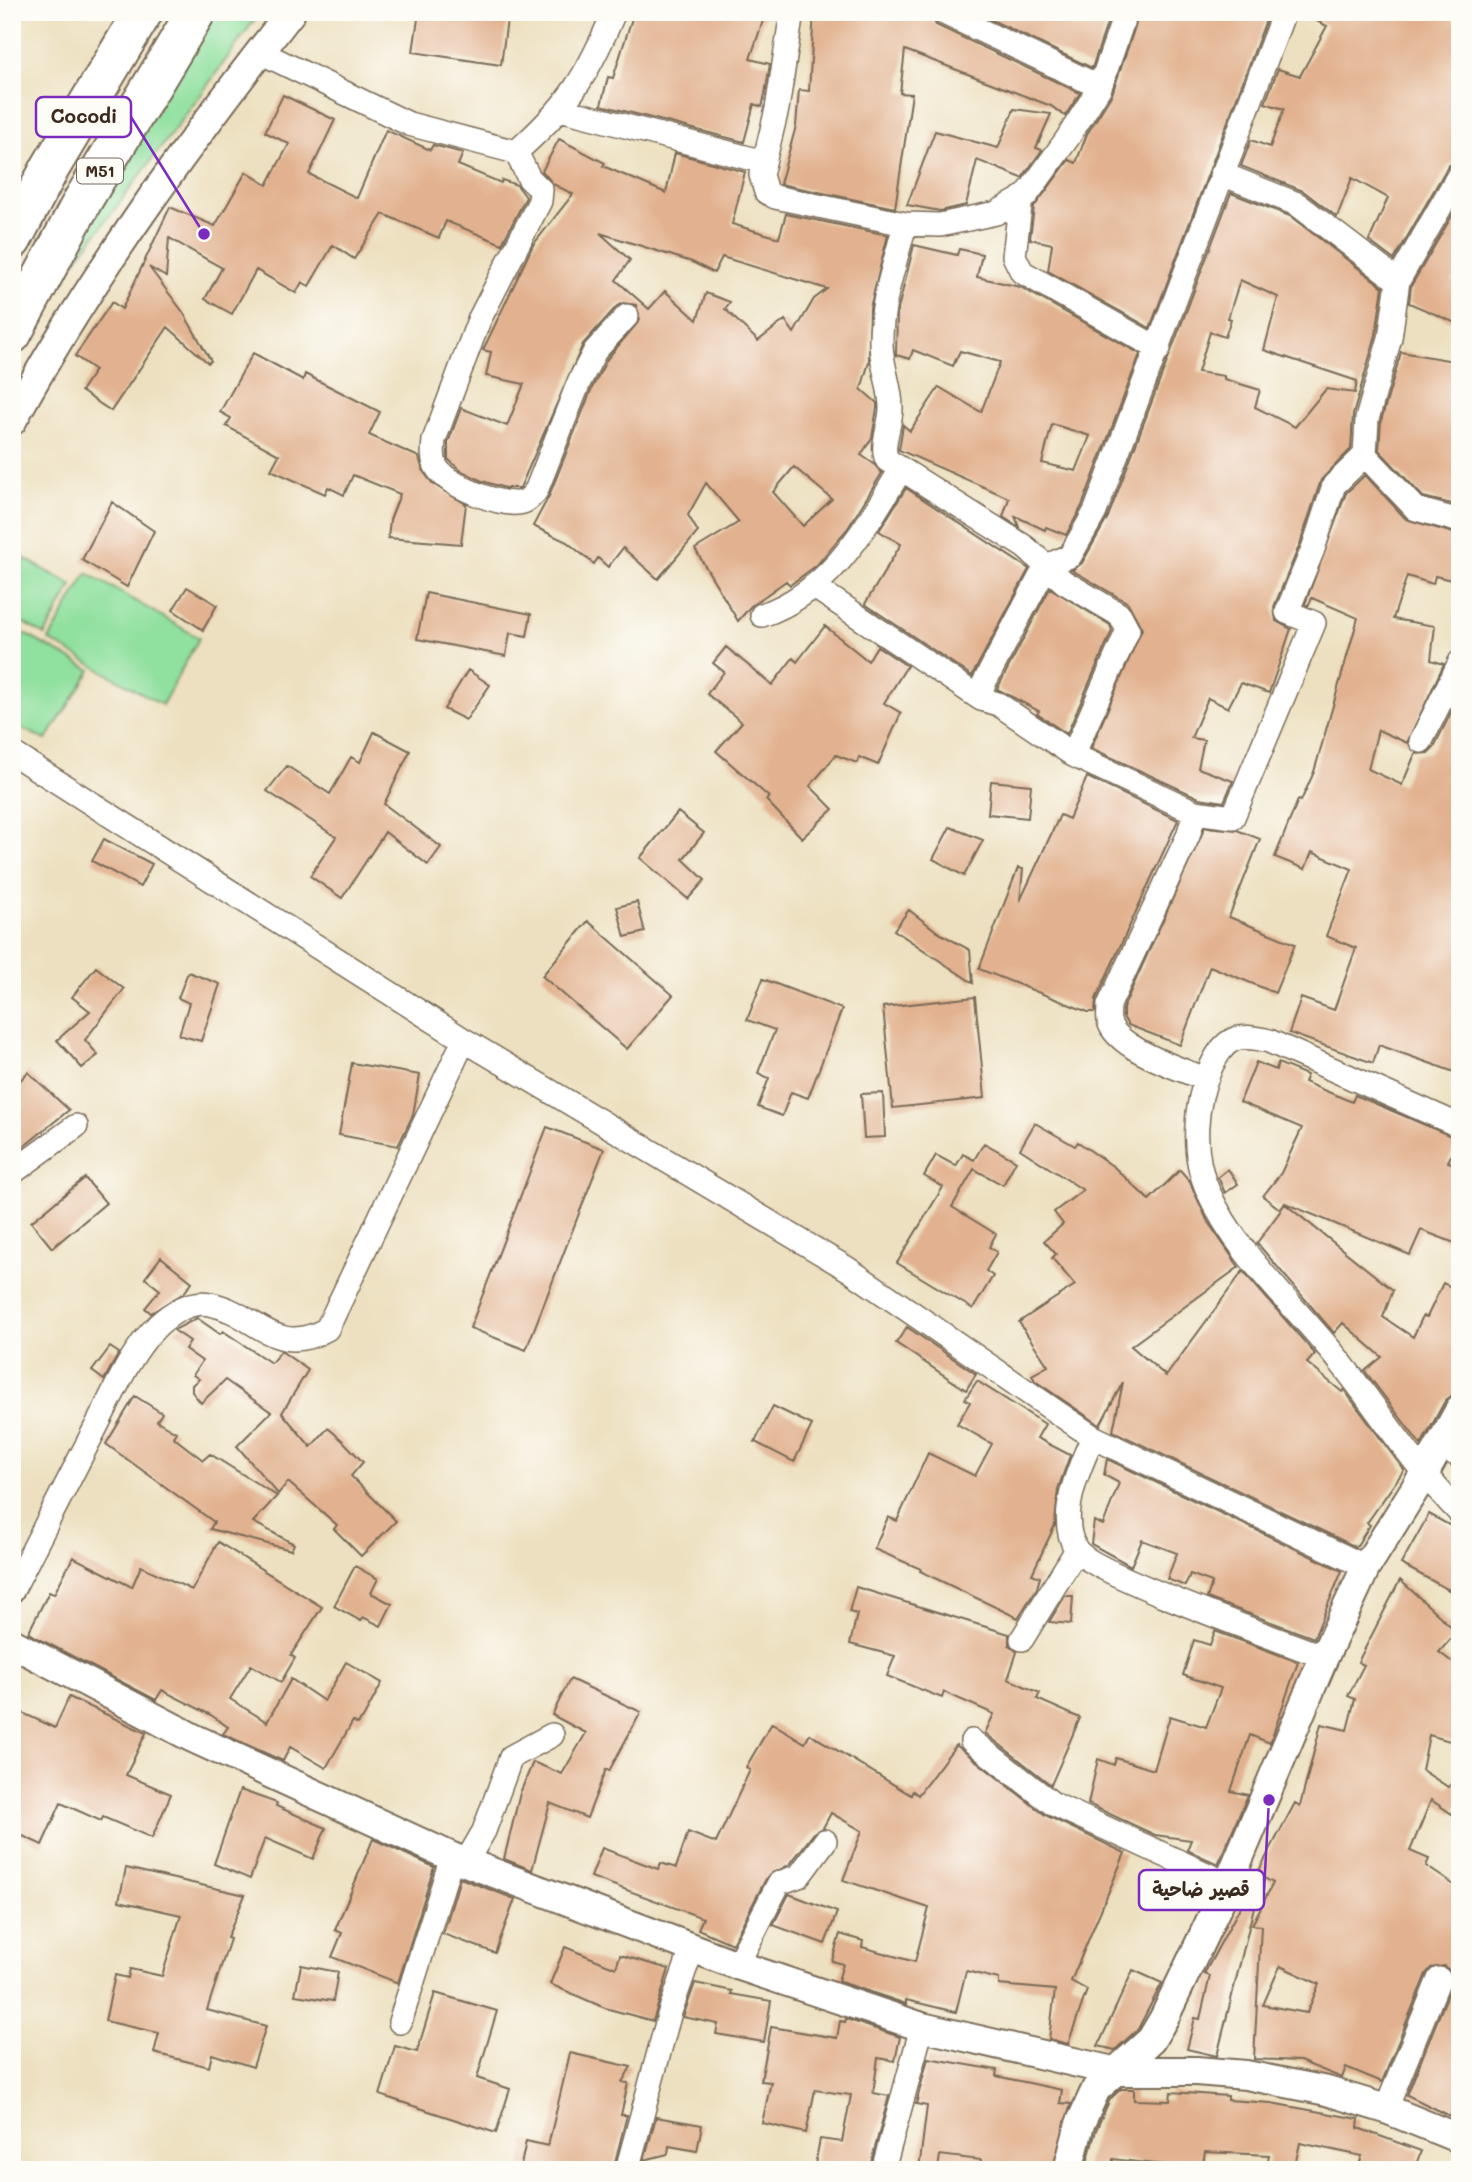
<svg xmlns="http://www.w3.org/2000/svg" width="1472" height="2182" font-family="Mali,'Playpen Sans Arabic',sans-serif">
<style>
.green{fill:#90e09f;stroke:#66855e;stroke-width:2}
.building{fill:#e2b290;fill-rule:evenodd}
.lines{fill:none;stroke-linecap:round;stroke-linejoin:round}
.minor-casing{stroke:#796a57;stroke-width:26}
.tertiary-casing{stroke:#796a57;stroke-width:32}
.motorway-casing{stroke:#796a57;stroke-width:42}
.minor{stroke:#fff;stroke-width:23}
.tertiary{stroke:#fff;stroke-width:28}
.motorway{stroke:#fff;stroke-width:38}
.labels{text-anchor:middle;stroke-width:5;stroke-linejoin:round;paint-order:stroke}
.shield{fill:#fdfcf7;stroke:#75695f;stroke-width:2}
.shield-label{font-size:16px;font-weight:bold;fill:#3b2a1e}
.leader{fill:none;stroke:#7b2cbf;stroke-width:2.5}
.callout-dot{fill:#7b2cbf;stroke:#fdfcf7;stroke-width:2.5}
.callout{fill:#fdfcf7;stroke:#7b2cbf;stroke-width:2.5}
.callout-label{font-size:19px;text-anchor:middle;font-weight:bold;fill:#3b2a1e}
</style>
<rect width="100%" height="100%" fill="#fdfcf7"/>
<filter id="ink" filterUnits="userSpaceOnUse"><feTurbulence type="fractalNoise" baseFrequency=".0143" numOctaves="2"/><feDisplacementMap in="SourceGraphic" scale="14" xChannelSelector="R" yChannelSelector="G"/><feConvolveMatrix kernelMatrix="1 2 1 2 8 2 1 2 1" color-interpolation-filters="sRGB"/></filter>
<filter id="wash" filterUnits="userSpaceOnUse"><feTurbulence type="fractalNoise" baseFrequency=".00686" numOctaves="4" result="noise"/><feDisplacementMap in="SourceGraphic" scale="28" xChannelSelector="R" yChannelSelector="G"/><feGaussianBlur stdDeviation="1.57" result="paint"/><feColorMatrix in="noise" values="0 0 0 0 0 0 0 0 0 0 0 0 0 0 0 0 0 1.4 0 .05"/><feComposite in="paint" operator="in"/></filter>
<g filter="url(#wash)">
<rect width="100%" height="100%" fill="#ede0c0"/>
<path class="green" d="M215 12H260L202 93 56 287 192 46Z
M12 552 72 585 45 635 12 617Z
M87 573 199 638 162 705 49 640Z
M12 627 91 670 46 740 12 724Z"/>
<g id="blocks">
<path class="building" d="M419 12H508L501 65 413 52Z
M634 12H766L750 59 770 64 765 94 762 107 754 104 744 142 601 105 608 77 613 78Z
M814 12H928L936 25 1080 93 1065 116 1051 106 905 50 900 93 912 94 895 208 780 184 796 126 799 90 809 91Z
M975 12H1111L1092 68Z
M1140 12H1269L1150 328 1048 271 1052 244 1030 239 1034 207 1069 160 1076 163 1087 134 1112 94Z
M1298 12H1437L1460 23V159L1448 166 1394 260 1369 241 1388 198 1352 178 1337 217 1303 191 1241 166 1251 140 1270 147 1284 109 1265 103 1278 69 1300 76 1327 26Z
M283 95 335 120 309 174 357 198 386 130 430 150 433 145 463 153 458 165 501 183 502 180 517 185 526 197 502 244 446 221 439 238 383 214 354 259 333 245 309 286 302 282 296 293 256 270 232 314 205 299 222 268 169 238 166 277 149 267 183 312 211 361 208 363 168 327 111 411 81 391 95 370 75 356 112 302 122 309 170 207 215 226 246 172 267 185 289 144 265 132Z
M1014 109 1051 114 1036 148 1042 150 1022 178 977 160 966 205 940 211 907 205 935 131 998 148Z
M559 139 605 163 603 166 666 193 675 153 745 172 732 224 779 238 786 214 888 235 870 308 869 362 861 389 877 403V408L872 438 861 455 873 463 882 473 848 528 817 565 790 585 786 581 751 606 738 621 695 549 739 522 706 483 688 515 698 532 658 579 623 548 608 567 598 558 594 564 567 542 533 526 549 496 592 388 607 359 640 320 636 305 623 303 617 306 583 344 520 488H505L482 481 460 470 448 459V443L461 408 507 426 524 384 486 376 491 352 483 350 533 245 573 194 553 184 542 171ZM600 233 692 262 714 273 722 257 827 289 814 299 794 333 785 320 758 341 725 309 730 302 706 293 697 320 665 291 649 309 616 280 630 260ZM794 467 832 499 803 526 773 492Z
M1231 193 1290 216 1383 287 1376 335 1353 415 1351 449 1321 480 1300 544 1274 607 1276 621 1291 629 1269 693 1241 683 1228 708 1208 698 1191 738 1204 740 1198 768 1233 781 1224 802 1199 798 1091 748 1142 629 1128 603 1072 570 1082 563 1108 517ZM1240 280 1278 297 1264 350 1357 381 1355 393 1326 389 1295 427 1255 407 1260 390 1224 379V376L1198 372 1210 332 1225 337 1231 319 1228 318Z
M1460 202V268L1452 282 1460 285V325L1409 303 1411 286Z
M914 245 957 255 959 249 982 254 977 277 1020 287 1140 354 1082 506 1066 535 1046 527 1045 530 1015 516 1019 527 1003 517 1009 498 899 450 903 425 910 431 939 387 981 412 1000 362 960 351 953 366 913 350 910 359 896 355 897 313ZM1052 424 1090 436 1076 471 1042 463Z
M1401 352 1460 362V506L1423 497 1379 450 1381 421Z
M253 353 303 380 305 374 380 412 369 435 419 457 423 471 433 484 466 504 461 544 388 538 390 520 400 494 353 475 344 495 328 487 325 494 271 470 279 455 226 426 231 418 220 412Z
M1365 475 1406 519 1460 535V582L1435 576 1433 584 1407 576 1393 619 1435 626 1431 660 1444 664 1407 743 1378 730 1368 769 1402 785 1415 754 1428 753 1434 747 1460 694V1074L1379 1045 1373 1063 1289 1033 1301 998 1334 1010 1356 948 1326 936 1352 869 1312 852 1305 869 1275 857 1298 800 1301 801 1314 772 1358 618 1312 598 1308 606 1305 604 1346 493Z
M906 488 1029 569 972 676 865 604 901 544 879 531Z
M112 502 154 531 127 587 82 560Z
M187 587 217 605 203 630 173 610Z
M1050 588 1110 625 1112 631 1067 734 1037 714 1039 711 997 689Z
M426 593 531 614 527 636 510 633 506 656 417 639Z
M825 626 868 661 877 646 907 666 884 703 901 713 878 765 859 757 857 763 836 755 810 786 833 809 802 838 766 800 769 797 716 751 742 722 707 694 724 672 713 663 726 647 772 685 793 658 797 662Z
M468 670 490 685 466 720 444 709Z
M374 732 410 751 384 804 441 847 428 865 385 832 342 898 310 876 336 837 267 791 287 766 330 794 351 757 360 762Z
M1087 777 1178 820 1096 999 1095 1012H1088L979 969 1018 868 1023 869 1020 901 1060 815 1069 819Z
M991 781 1031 785 1028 818 988 814Z
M678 812 704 833 683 859 705 880 688 899 640 858Z
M950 827 983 840 964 876 933 859Z
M1205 827 1237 830 1260 839 1229 917 1295 944 1275 993 1210 966 1180 1045 1128 1025 1123 1017V1008Z
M104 839 152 864 140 887 92 861Z
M637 902 645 932 625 937 617 907Z
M909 910 939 933 970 950 973 983 894 930Z
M588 921 673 995 627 1049 542 976Z
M96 967 124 989 85 1040 98 1055 82 1068 57 1040 90 1011 72 997Z
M188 972 220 984 201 1041 179 1035 189 1003 178 998Z
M763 979 842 1009 808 1098 791 1092 782 1116 758 1107 769 1078 758 1073 775 1030 747 1020Z
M975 997 985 1098 893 1108 883 1007Z
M1256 1062 1276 1070 1278 1063 1307 1075 1304 1082 1352 1102 1355 1095 1458 1139 1448 1162 1460 1166V1245L1421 1230 1410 1255 1285 1203 1281 1209 1285 1204 1393 1290 1383 1317 1413 1337 1423 1316 1427 1317 1443 1283 1460 1291V1389L1445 1401 1421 1445 1365 1371 1382 1357 1343 1323 1334 1333 1257 1243 1281 1210 1263 1196 1281 1173 1302 1128 1240 1102Z
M352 1063 420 1075 413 1115 398 1146 339 1135Z
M28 1072 69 1110 22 1148 12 1138V1089Z
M883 1093 885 1137 864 1138 861 1094Z
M1035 1123 1075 1146 1078 1142 1114 1167 1149 1200 1180 1170 1189 1180 1208 1222 1239 1267 1131 1346 1166 1376 1243 1271 1315 1354 1307 1363 1342 1392 1344 1390 1404 1470 1367 1523 1370 1525 1356 1547 1113 1431 1123 1382 1100 1425 1035 1381 1032 1375 1048 1366 1019 1322 1075 1285 1052 1258 1056 1254 1044 1241 1063 1224 1054 1212 1083 1190 1020 1149Z
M547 1127 604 1149 526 1350 470 1328Z
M984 1143 1016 1161 1003 1185 974 1169 952 1207 996 1234 989 1247 997 1252 986 1271 993 1276 973 1309 897 1263 943 1187 924 1176 936 1155 956 1166 963 1154 974 1160Z
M1228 1169 1238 1184 1225 1193 1218 1177Z
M85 1178 106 1203 52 1248 31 1222Z
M161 1257 192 1282 184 1293 151 1313 145 1308 160 1290 145 1278Z
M197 1318 220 1334 223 1331 271 1363 281 1351 308 1370 282 1413 311 1447 328 1428 343 1441 363 1462 351 1476 396 1521 361 1556 334 1529 337 1525 288 1482 278 1494 237 1446 271 1412 225 1380 201 1403 192 1392V1385L199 1379 193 1375 202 1361 185 1349 190 1341 174 1330Z
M907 1327 976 1374 966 1390 896 1343Z
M110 1347 119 1353 104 1380 92 1371Z
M977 1381 1045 1424 1037 1438 1070 1455 1058 1489 1055 1525 1032 1574 1040 1577 1037 1588 1018 1618 920 1571 921 1569 874 1549 888 1517 897 1521 928 1453 975 1476 992 1444 957 1424 970 1402 965 1399Z
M135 1396 162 1413 157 1421 176 1432 173 1437 203 1460 210 1454 277 1496 253 1522 294 1544 291 1550 210 1529 214 1522 106 1444Z
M773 1406 812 1425 794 1462 755 1442Z
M1107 1459 1342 1571 1314 1638 1207 1598 1212 1582 1190 1574 1185 1586 1167 1579 1177 1553 1142 1540 1131 1566 1091 1544 1094 1521 1103 1525 1119 1483 1104 1475Z
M1429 1514 1460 1531V1596L1401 1564Z
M218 1542 322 1607 291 1655 295 1658 281 1682 251 1665 230 1699 267 1722 291 1679 324 1701 346 1662 382 1683 363 1718 357 1724 353 1721 326 1768 290 1747 283 1761 223 1734 228 1727 211 1715 162 1690 156 1700 28 1633 49 1592 54 1594 73 1557 132 1587 141 1566 192 1590Z
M355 1566 378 1579 371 1593 392 1604 381 1626 363 1617 361 1621 334 1606Z
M1400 1580 1457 1632 1439 1652 1460 1668V1744L1429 1735 1422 1770 1448 1787 1460 1777V1802L1452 1814 1431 1800 1410 1851 1429 1859 1426 1866 1460 1889V2107L1454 2105 1450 2116 1407 2095 1452 1984 1450 1971 1444 1966 1431 1968 1426 1974 1382 2082 1346 2067 1342 2078 1300 2061 1254 2059 1261 1926 1252 1925 1273 1883 1257 1874 1295 1803 1300 1806 1321 1724 1347 1730 1355 1699 1348 1696 1364 1665 1358 1662ZM1280 1966 1319 1984 1307 2013 1263 2005Z
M856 1587 1009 1634V1645L1017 1652 1008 1679 1040 1693 1037 1699 1080 1718 1051 1785 985 1733 994 1714 944 1692 942 1698 887 1676 895 1656 850 1644 857 1614 849 1612Z
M1065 1596H1073L1071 1624 1049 1622Z
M1215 1631 1298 1662 1270 1743 1250 1735 1231 1791 1248 1795 1218 1864 1187 1850 1191 1840 1155 1835 1088 1804 1098 1759 1114 1765 1116 1758 1154 1770 1170 1716 1206 1727 1221 1688 1183 1675 1194 1640 1210 1645Z
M570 1679 641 1712 609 1771 606 1769 587 1818 550 1803 532 1870 504 1859 520 1793 533 1762 562 1774 586 1733 552 1715Z
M69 1697 146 1733 126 1775 171 1794 152 1838 103 1817 101 1821 61 1803 42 1845 12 1831V1708L55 1728Z
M772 1723 805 1743 810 1734 911 1795 913 1791 918 1795 956 1745 1045 1815 1125 1853 1071 1981 1087 1990 1068 2044 1049 2039 1055 1990 999 1985V1979L966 1971 956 2012 906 2000V2004L838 1981 843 1964 832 1961 840 1934 863 1941 862 1947 915 1962 929 1908 843 1880 862 1831 831 1813 823 1828 814 1833 790 1864 767 1877 732 1944 698 1929 703 1918 591 1877 602 1848 658 1869 661 1863 676 1868 688 1832 716 1843 750 1770 746 1767Z
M240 1790 277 1803 276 1806 326 1828 313 1859 265 1838 250 1879 214 1864Z
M373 1839 434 1867 398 1983 332 1957 342 1933 335 1930Z
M126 1868 245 1895 227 1938 230 1939 207 2010 266 2026 253 2067 212 2054 209 2067 154 2053 159 2033 105 2021 115 1975 128 1978 130 1969 162 1976 181 1915 119 1901Z
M460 1878 515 1899 495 1953 443 1934Z
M1252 1885 1259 1887 1217 2056 1187 2049 1195 2018 1200 2019 1210 1976 1204 1974Z
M789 1894 837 1912 825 1944 773 1925Z
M565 1947 616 1968 620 1955 669 1969 653 2021 605 2008 550 1984Z
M301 1965 338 1972 333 2001 295 1995Z
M1133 1970 1162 1983 1138 2029 1115 2050 1098 2046Z
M695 1983 732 1991 731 1994 771 2001 764 2042 716 2034 718 2024 683 2017Z
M435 1993 497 2011 477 2078 510 2089 496 2133 380 2095 395 2046 417 2052Z
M846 2019 900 2037 895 2061 878 2058 873 2093 889 2096 869 2170H814L820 2139 842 2142 851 2095 815 2090 806 2133 762 2123 771 2082 761 2081 771 2027 837 2038 840 2021 845 2022Z
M570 2053 631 2067 622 2082 628 2083 621 2115H627L613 2170H520L526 2141 548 2146Z
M928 2058 997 2070 996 2076 1062 2090 1060 2103 1071 2104 1052 2170H980L981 2160 940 2155 938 2170H919L927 2106 916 2104Z
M1121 2089H1134V2100L1170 2101 1171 2092 1228 2096V2100L1271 2103 1359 2119 1358 2128 1421 2151 1414 2170H1357L1362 2156 1300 2143 1294 2170H1266L1269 2155 1205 2152 1202 2170H1180L1181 2167 1113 2159 1112 2170H1085L1096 2130 1110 2099Z
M656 2117 702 2125 697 2151 669 2146 668 2154 644 2160Z"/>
</g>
</g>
<g filter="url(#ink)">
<use href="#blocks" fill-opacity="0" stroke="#796a57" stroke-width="2"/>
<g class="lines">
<g class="minor-casing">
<path id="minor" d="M792 12 777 109 761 175 766 192 775 197 905 224 940 225 996 213 1026 196 1067 139 1100 87 1126 12
M942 12 1100 87
M260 52 409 124 516 152C569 105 587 77 614 12
M560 109 764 162
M516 152 529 178 541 190 540 201 479 320 434 440C433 449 432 460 437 468 448 486 503 508 523 502 529 500 532 495 536 491L579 382 595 351 627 316
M1460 173 1398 281 1390 338 1367 419 1365 455 1416 509 1460 521
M1222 174 1297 204 1398 281
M1021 198 1014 256 1022 272 1159 349
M905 224C896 261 881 301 881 340 880 363 891 385 891 408 891 426 880 445 887 460L1025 547 1064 582 1120 615 1128 630 1073 755
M813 586 981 699
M762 615C830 592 865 529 900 471
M1421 741 1460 662
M12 753 464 1040 848 1269 1093 1437 1366 1567
M1195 812 1233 817 1314 623 1287 612 1313 549 1334 485 1365 455
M1205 1079C1181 1069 1116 1049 1109 1021 1108 1016 1109 1010 1109 1005L1188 836 1195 812 1075 756 998 704 981 699 983 685 1046 566 1070 556 1095 512 1284 12
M1460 1126 1269 1041C1237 1033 1225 1037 1211 1067 1194 1104 1191 1154 1208 1191 1236 1255 1298 1308 1341 1363 1381 1414 1414 1466 1460 1513
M12 1173 76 1126
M1093 1437C1080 1466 1056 1516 1076 1549 1090 1573 1286 1642 1324 1657
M1439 1446 1460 1456
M12 1591C40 1536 69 1480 97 1425 114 1392 131 1351 158 1325 171 1313 191 1300 210 1304 257 1313 274 1359 327 1329L464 1040
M1022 1639 1076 1551
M972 1741 1053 1804 1228 1884
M466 1862 484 1831 511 1757 552 1735
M737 1965 779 1883 799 1876 825 1841
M400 2022 452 1857
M1386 2109 1439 1979
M627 2170 670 2012 692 1949
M883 2170 922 2027"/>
</g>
<g class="tertiary-casing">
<path id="tertiary" d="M12 421C90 277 190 141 291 12
M12 1643 193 1738 452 1857 737 1965 922 2027 1113 2071H1196L1246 2075 1327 2091 1386 2109 1460 2139
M1068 2170 1080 2124 1096 2089 1151 2040 1164 2018 1228 1884 1324 1657 1366 1567 1423 1476 1460 1409"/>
</g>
<g class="motorway-casing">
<path id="motorway" d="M12 240 50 168 143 12
M12 334 83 200 196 12"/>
</g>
<use href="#minor" class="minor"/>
<use href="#tertiary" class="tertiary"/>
<use href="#motorway" class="motorway"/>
</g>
</g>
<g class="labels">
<rect class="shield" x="77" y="158.5" width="46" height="25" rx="5"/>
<g class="shield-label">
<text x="100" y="177">M51</text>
</g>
</g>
<path class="leader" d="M204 234L131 117M1269 1800L1264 1890"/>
<g class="callout-dot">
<circle cx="204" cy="234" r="7"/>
<circle cx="1269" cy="1800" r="7"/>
</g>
<g class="callout">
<rect x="36" y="97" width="95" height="40" rx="7"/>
<rect x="1139" y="1870" width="125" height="40" rx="7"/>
</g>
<g class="callout-label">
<text x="84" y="123">Cocodi</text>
<text x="1201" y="1896">قصير ضاحية</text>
</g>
<rect width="1472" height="2182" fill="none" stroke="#fdfcf7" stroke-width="42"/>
</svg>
